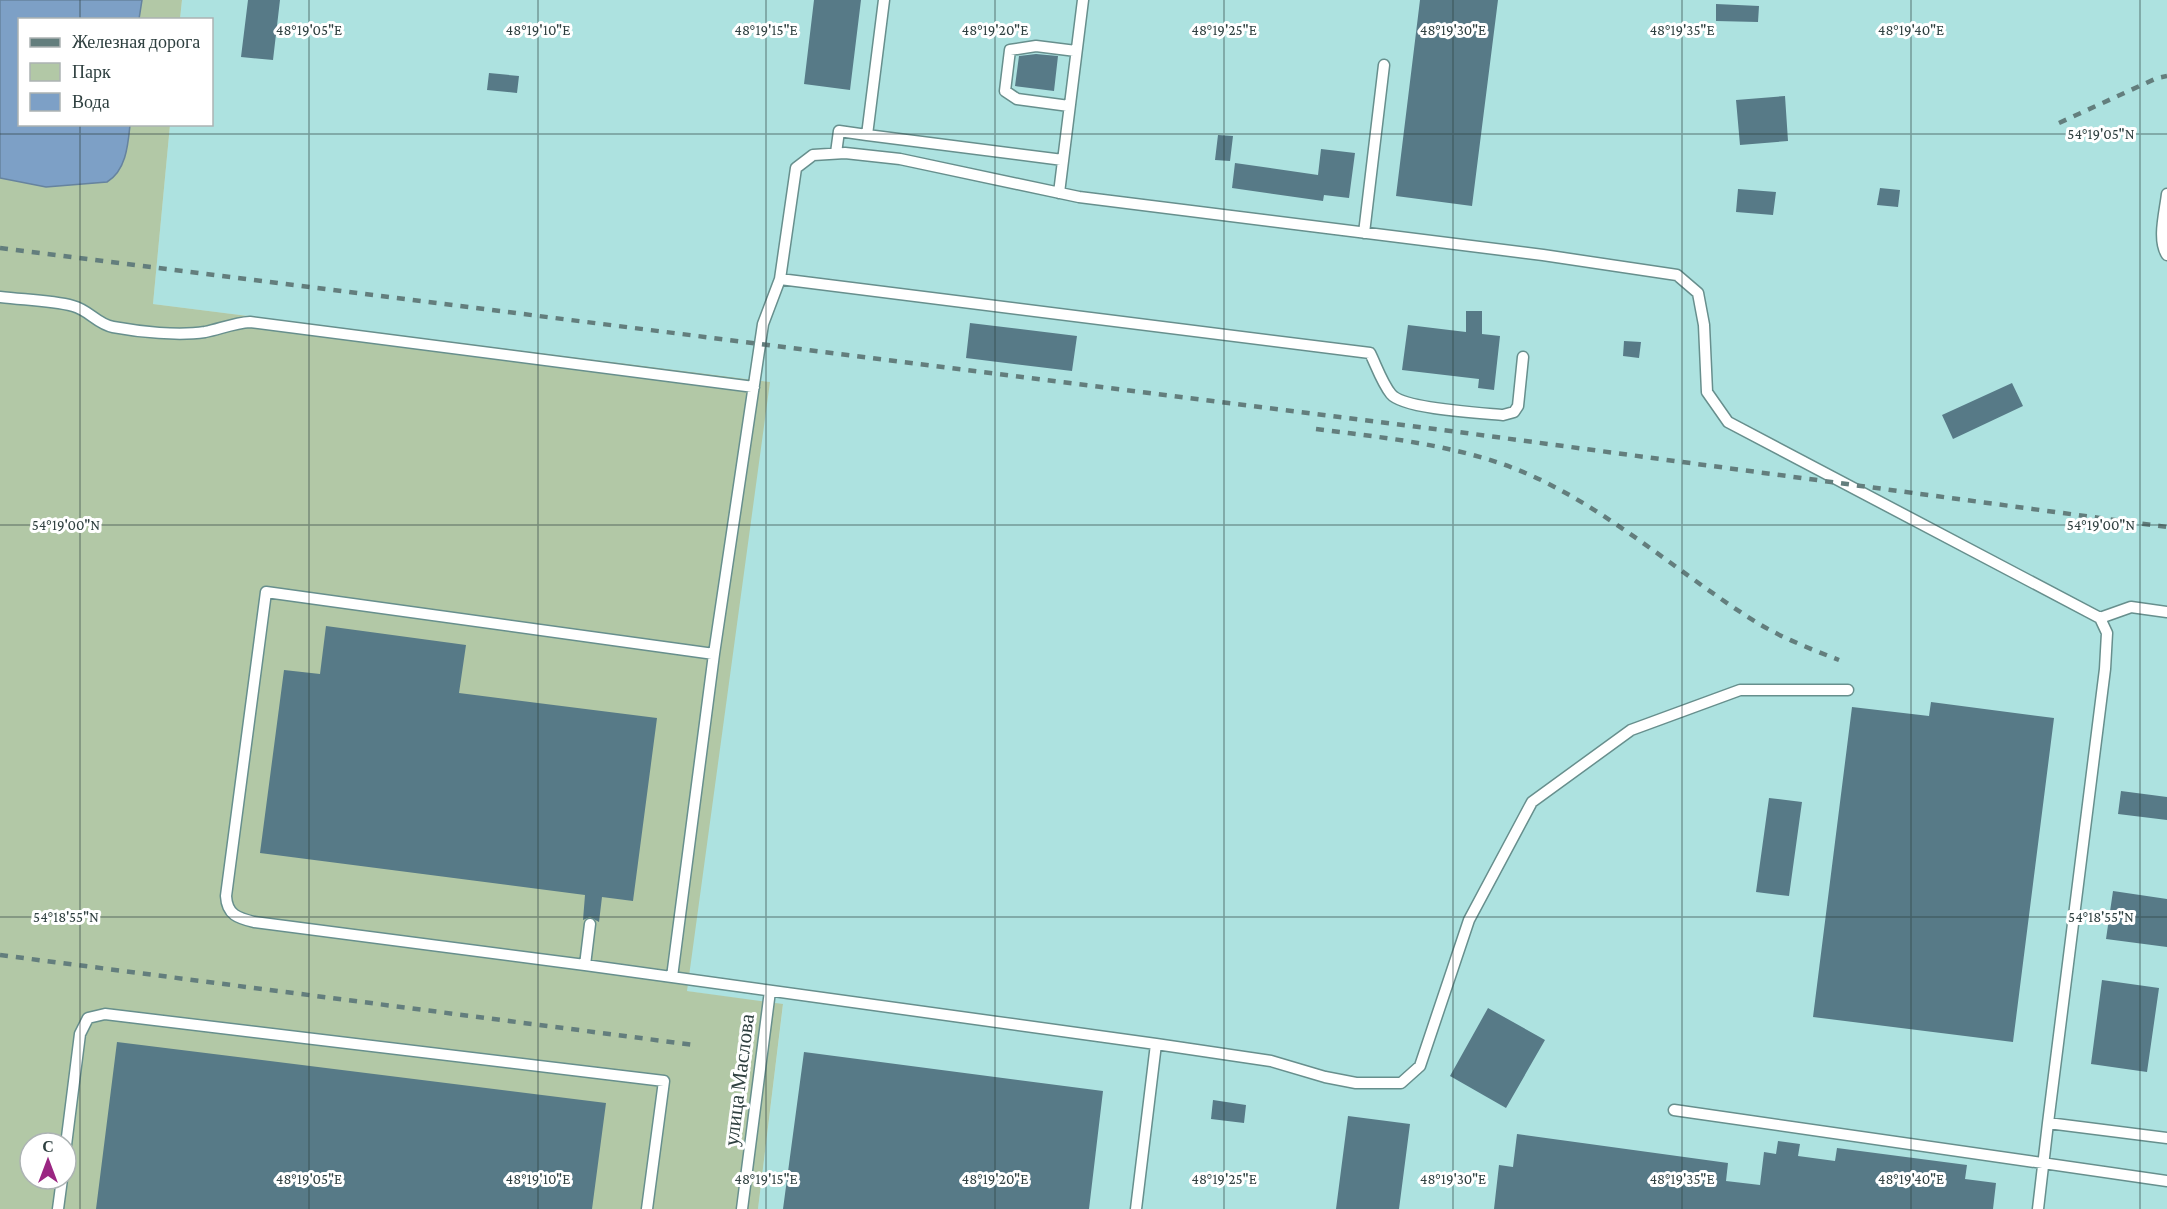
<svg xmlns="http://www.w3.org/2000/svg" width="2167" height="1209" font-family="'Crimson Pro',serif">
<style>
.built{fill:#ade2e0}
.green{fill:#b2c8a6;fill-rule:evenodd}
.water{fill:#7da0c6;stroke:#66839e;stroke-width:1.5}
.building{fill:#577a87}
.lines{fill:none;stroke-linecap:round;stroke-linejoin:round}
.service-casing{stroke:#678f8d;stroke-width:13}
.service{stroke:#fff;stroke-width:10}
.rail{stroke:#637e7d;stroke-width:4.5;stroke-dasharray:8 8;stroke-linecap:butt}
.ticks{fill:none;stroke:#2f4040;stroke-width:1.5;stroke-opacity:0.45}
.labels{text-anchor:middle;stroke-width:6;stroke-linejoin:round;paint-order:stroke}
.street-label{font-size:21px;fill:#2f4040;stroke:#fff}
.ticks-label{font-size:15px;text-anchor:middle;fill:#2f4040;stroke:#fff;stroke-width:6;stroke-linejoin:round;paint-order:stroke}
</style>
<rect width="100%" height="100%" fill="#c1ecea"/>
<path class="built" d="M182 0H2167V1209H758L783 1005 686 991 769 382 153 304 170 125 212 124V20L180 19Z"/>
<path class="green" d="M0 0H182L180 19 20 20V124L170 125 153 304 770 382 687 991 783 1004 758 1209H0ZM30 1143H66V1179H30Z"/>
<path class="water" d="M0 0H142L139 19 20 20V124L130 125C128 145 126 171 107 182L46 187 0 178Z"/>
<path class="building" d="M248 0H280L273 60 241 57Z
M814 0H861L850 90 804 84Z
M1420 0H1498L1472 206 1396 196Z
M1716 4 1759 6 1758 22 1716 21Z
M1036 54 1058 56 1054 91 1015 86 1019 56Z
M489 73 519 76 517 93 487 90Z
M1785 96 1788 141 1740 145 1736 100Z
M1218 135 1233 136 1230 161 1215 160Z
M1321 149 1355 153 1349 198 1324 195 1323 201 1232 188 1235 163 1318 175Z
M1880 188 1900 190 1898 207 1877 205Z
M1738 189 1776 192 1773 215 1736 212Z
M1466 311H1482V334L1500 336 1494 390 1478 388 1479 379 1402 370 1408 325 1466 332Z
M970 323 1077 336 1072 371 966 358Z
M1624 341 1641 342 1639 358 1623 356Z
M2012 383 2023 406 1953 439 1942 415Z
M326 626 466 645 459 693 657 718 633 901 602 897 599 922 590 917 583 920 585 895 260 853 284 670 320 674Z
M1931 702 2054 718 2013 1042 1813 1017 1852 707 1929 716Z
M2121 791 2167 797V820L2118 814Z
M1769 798 1802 802 1789 896 1756 892Z
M2113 891 2167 899V947L2106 939Z
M2102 980 2159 988 2147 1072 2091 1064Z
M1488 1008 1545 1040 1506 1108 1450 1076Z
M117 1042 606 1103 592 1209H96Z
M804 1052 1103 1091 1089 1209H783Z
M1213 1100 1246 1105 1244 1123 1211 1119Z
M1348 1116 1410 1124 1399 1209H1336Z
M1517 1134 1728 1163 1726 1181 1760 1185 1764 1152 1776 1154 1778 1141 1800 1144 1798 1156 1835 1161 1837 1148 1967 1165 1965 1179 1996 1183 1993 1209H1494L1499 1165 1513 1167Z"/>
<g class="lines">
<g class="service-casing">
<path id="service" d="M884 0 867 135 1063 160
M1069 106 1017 99 1005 91 1010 50 1036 46 1076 51
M836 153 839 131 867 135
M1059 193 1083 0
M2167 194C2165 212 2157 240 2167 255
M1364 233 1384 65
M780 279 1370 353C1376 365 1382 383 1391 394 1403 409 1481 413 1503 415L1514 412 1518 406 1523 357
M0 297C24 300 50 300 73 306 89 310 97 324 113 327 140 332 178 336 205 332 220 329 234 323 250 322L754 387
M2100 618 2131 607 2167 612
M714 654 266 592 226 896C227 915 238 918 254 922L585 965 1156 1044 1136 1209
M585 965 590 924
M672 977 714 654 763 324 780 279 796 168 813 155 845 153 900 159 1079 197 1543 255 1677 275 1698 293 1704 325 1707 392 1728 422 2100 618 2107 633 2105 669 2048 1123
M1156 1044 1271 1061 1325 1077 1356 1083H1401L1420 1066 1469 920 1532 802 1631 730 1740 690H1848
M1674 1110 2167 1181
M66 1145 80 1034 88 1018 105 1014 664 1081 647 1209
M58 1209 62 1179
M742 1209 770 991
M2038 1209 2048 1123 2167 1138"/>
</g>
<use href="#service" class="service"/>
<path class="rail" d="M2059 123 2157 78 2167 76
M0 248 1466 433 2167 527
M1316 429C1394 439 1473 446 1545 482 1621 520 1684 577 1756 622 1782 638 1811 649 1839 660
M0 955 694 1045"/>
</g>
<path class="ticks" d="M80 0V20M309 0V1209M538 0V1209M766 0V1209M995 0V1209M1224 0V1209M1453 0V1209M1682 0V1209M1911 0V1209M2140 0V1209M80 124V1209M0 134H2167M0 525H2167M0 917H2167"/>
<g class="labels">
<g class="street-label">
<text transform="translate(739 1080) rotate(-83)" y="7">улица Маслова</text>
</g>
</g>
<g class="ticks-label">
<text x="309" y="35">48°19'05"E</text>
<text x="538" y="35">48°19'10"E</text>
<text x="766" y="35">48°19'15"E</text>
<text x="995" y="35">48°19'20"E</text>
<text x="1224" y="35">48°19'25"E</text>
<text x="1453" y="35">48°19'30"E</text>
<text x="1682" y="35">48°19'35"E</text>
<text x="1911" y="35">48°19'40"E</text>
<text x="2101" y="139">54°19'05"N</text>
<text x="66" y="530">54°19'00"N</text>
<text x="2101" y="530">54°19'00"N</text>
<text x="66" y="922">54°18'55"N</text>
<text x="2101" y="922">54°18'55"N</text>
<text x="309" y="1184">48°19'05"E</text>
<text x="538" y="1184">48°19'10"E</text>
<text x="766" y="1184">48°19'15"E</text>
<text x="995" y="1184">48°19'20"E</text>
<text x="1224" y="1184">48°19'25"E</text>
<text x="1453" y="1184">48°19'30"E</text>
<text x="1682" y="1184">48°19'35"E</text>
<text x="1911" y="1184">48°19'40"E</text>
</g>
<rect x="18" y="18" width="195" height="108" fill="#ffffff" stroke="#acb3b3" stroke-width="1.5"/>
<rect x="30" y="38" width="30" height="9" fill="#637e7d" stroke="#acb3b3" stroke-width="1.5"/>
<text x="72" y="48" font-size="18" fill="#2f4040">Железная дорога</text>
<rect x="30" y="63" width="30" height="18" fill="#b2c8a6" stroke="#acb3b3" stroke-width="1.5"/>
<text x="72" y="78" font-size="18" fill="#2f4040">Парк</text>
<rect x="30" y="93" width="30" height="18" fill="#7da0c6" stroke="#acb3b3" stroke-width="1.5"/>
<text x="72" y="108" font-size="18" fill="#2f4040">Вода</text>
<g transform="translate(48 1161)"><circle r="28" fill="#ffffff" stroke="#acb3b3" stroke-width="1.5"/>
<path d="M0-4.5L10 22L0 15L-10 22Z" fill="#9b2682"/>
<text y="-9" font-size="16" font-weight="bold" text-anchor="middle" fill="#2f4040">С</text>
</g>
</svg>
